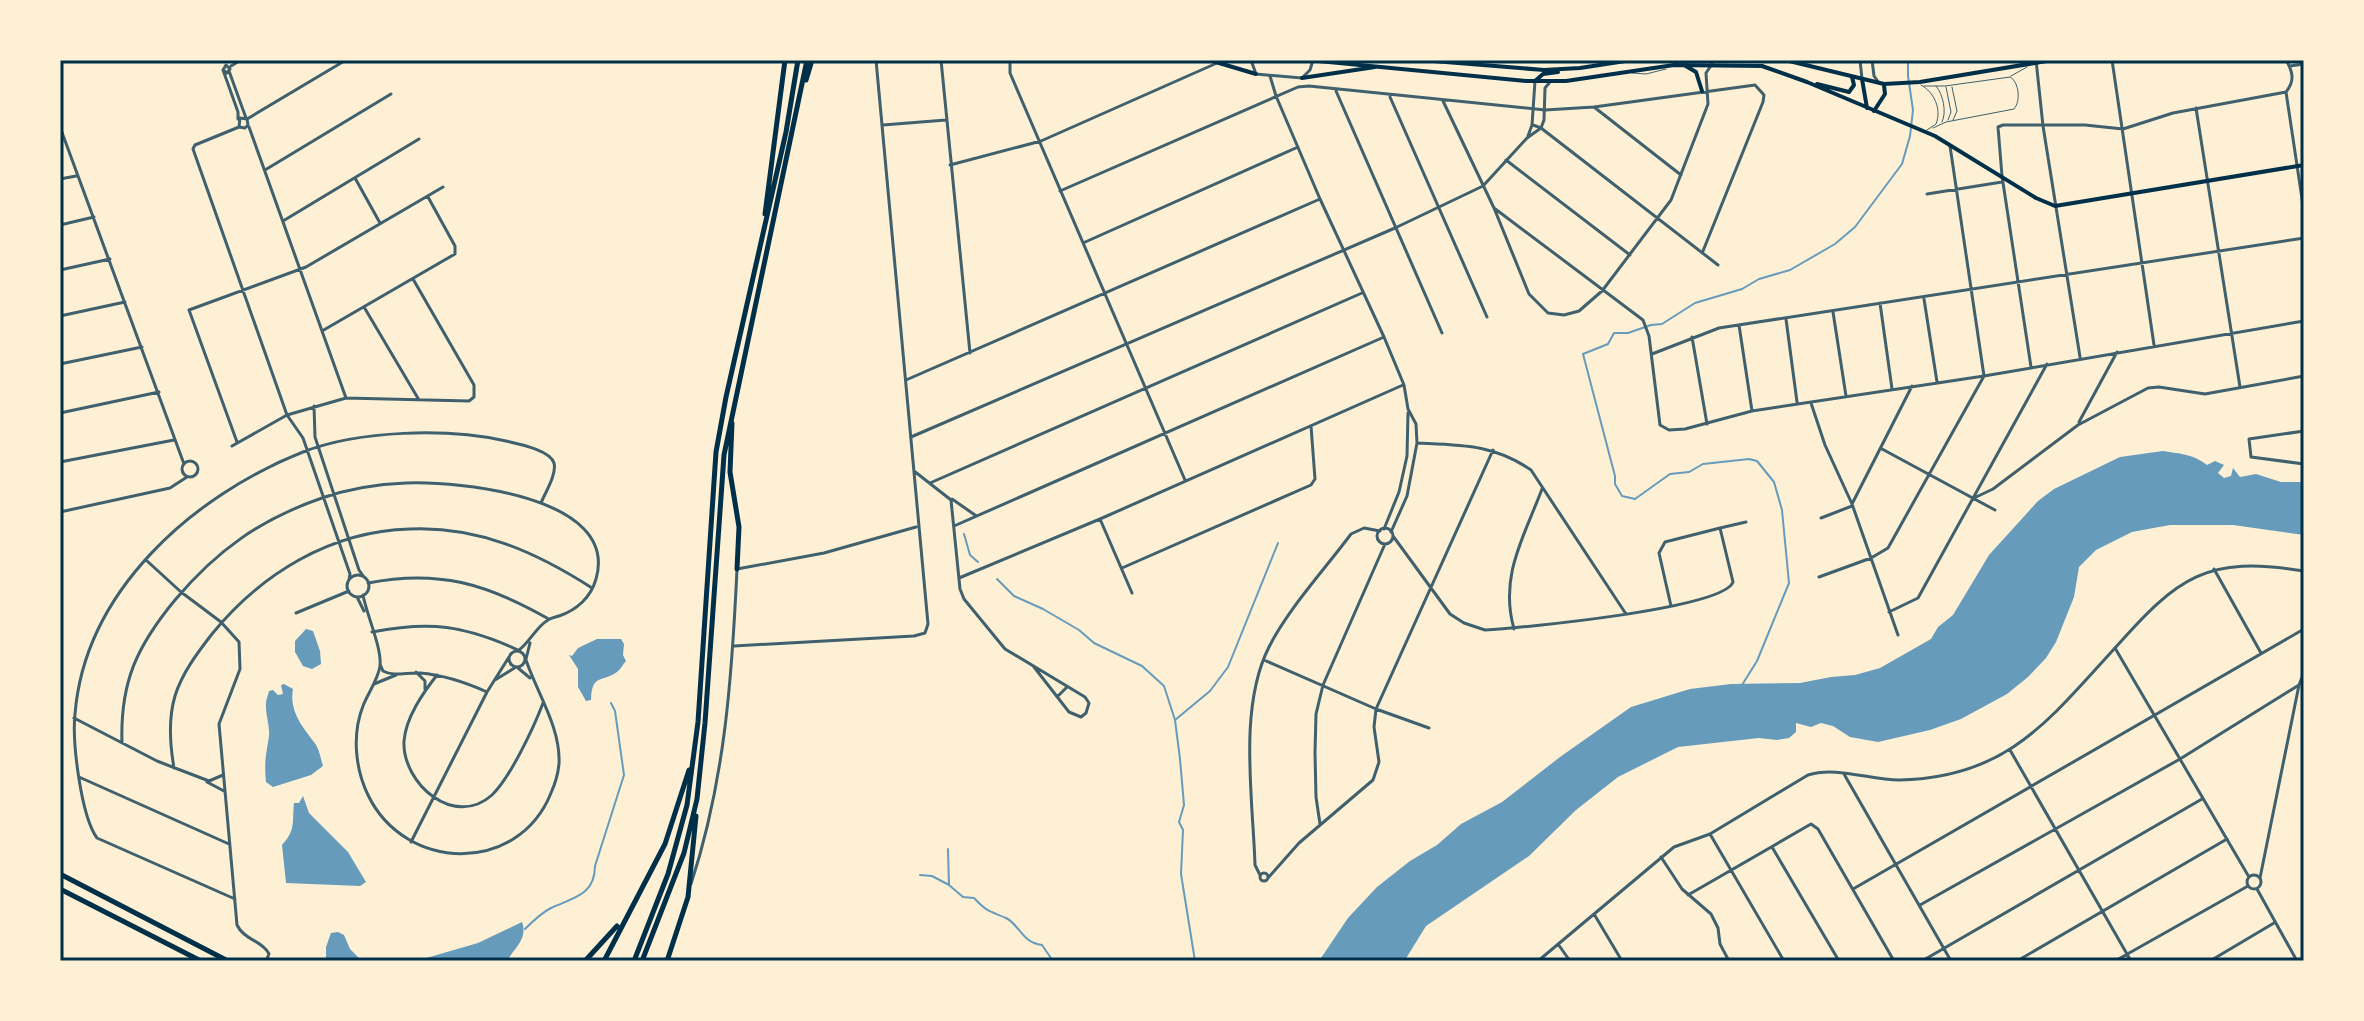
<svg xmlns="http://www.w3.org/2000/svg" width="2364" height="1021" font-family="Arial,sans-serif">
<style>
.water{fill:#669bbc}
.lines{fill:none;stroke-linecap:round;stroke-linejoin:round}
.stream{stroke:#669bbc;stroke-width:2}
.service{stroke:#3f606c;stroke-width:1}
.minor{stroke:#3f606c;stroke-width:3}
.tertiary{stroke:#3f606c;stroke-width:3}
.secondary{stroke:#003049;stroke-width:4}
.motorway{stroke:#003049;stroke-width:5}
.neatline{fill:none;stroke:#003049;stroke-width:3}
</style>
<rect width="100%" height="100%" fill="#fdf0d5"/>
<path class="water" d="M2163 451C2181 454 2193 454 2207 465L2215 461 2224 465 2218 473 2224 478 2231 476 2233 468 2240 477 2256 474 2281 482H2304V535L2233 525H2170L2132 532 2096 550 2079 567 2074 597 2056 642 2046 658 2028 677 2007 694 1961 719 1930 730 1878 742 1850 737 1833 726 1821 723 1811 727 1796 723V732L1789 738 1777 740 1759 738 1678 747 1618 777 1576 810 1529 856 1426 926 1405 960 1319 961 1348 918 1377 887 1410 861 1437 845 1461 824 1502 802 1560 757 1631 707 1690 689 1731 684 1800 683 1831 677 1855 675 1880 668 1931 639 1938 627 1953 615 1989 555 2038 501 2054 489 2120 457Z
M306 629 313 631 320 651 321 664 312 669 303 666 295 652V641Z
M597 639H621L624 644 623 655 626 661C623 664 621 669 617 672 602 683 592 673 591 700L586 701 578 687V669L569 655 572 656 578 648Z
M284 684 293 689C289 711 302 726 314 742 319 748 321 759 323 766L311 775 273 787 266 782C264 761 266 756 269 736 270 725 265 714 266 703 266 699 268 696 269 691L273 690 278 695 283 694 281 685Z
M303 796 309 813 348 852 366 882 360 886 286 883 282 845C296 830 292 822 294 803H299Z
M522 922C528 939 515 947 507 961H416L478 943Z
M338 932 344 935 350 949 362 961H326V947L331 933Z"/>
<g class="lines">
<path class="stream" d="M964 534 970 555 978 562
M997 579 1014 596 1043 609 1079 630 1094 643 1142 666 1164 686 1175 720 1180 759 1184 805 1179 822 1183 830 1181 874 1195 961
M1742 685 1757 661 1789 583 1782 510 1774 482 1757 461 1749 459 1703 464 1689 472 1670 474 1635 499 1622 496 1615 484V476L1583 354 1608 344 1614 333H1628L1651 325 1662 324 1695 303 1742 289 1759 279 1790 270 1835 244 1855 227 1902 164 1910 136 1913 110 1908 76V60
M1175 720 1210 691 1228 667 1278 543
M948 849 949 885 963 897 974 898C987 912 990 911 1006 918 1020 925 1021 942 1042 945L1053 961
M920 875 932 876 949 885
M525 929C533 921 541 913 551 908 573 898 595 895 595 866L624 775 615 711 611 703"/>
<path class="service" d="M1632 73 1646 74 1666 69
M2011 76 2027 67
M1921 85C1934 92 1942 109 1936 124L1927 130
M1924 86H1945L2010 77C2019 82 2021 101 2014 109L1946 122 1933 128
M1936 86C1943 94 1947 112 1942 122
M1946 87 1951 112 1948 120
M1952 87 1957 111 1953 120"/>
<path class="minor" d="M941 60 970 353
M1010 60V73L1185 480
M2036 60 2043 126 2080 357
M2112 60 2154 345
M226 65 230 69 227 73 223 70Z
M231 66 241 60
M2290 66 2304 64
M223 70 238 112V119
M229 71 246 118
M1270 76 1276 96 1320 199 1384 337 1404 385 1408 409 1416 424 1417 443 1407 496 1391 532
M1336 91 1442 333
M2286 92 2304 212
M2286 92C2295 81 2293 72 2286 60
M1390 97 1487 317
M1443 101 1494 208 1529 294 1548 313 1564 315 1579 311 1602 291 1671 200 1708 104 1706 73 1712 64
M1594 107 1681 175
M2196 108 2240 387
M247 119 346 60
M883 125 946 120
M1533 125 1541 128 1718 265
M60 127 184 464
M239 127 240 118 247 119 248 125 245 128 239 127 195 145 193 149 287 415 303 438 350 574 349 580
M249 127 346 398
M1506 160 1630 255
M950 165 1041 141 1217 63
M265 170 391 94
M355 178 380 223
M60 179 76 176
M1060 191 1298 87 1309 86 1545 110 1594 107 1755 85 1764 95 1763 102 1703 251
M1927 194 2002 182
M1494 208 1643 320 1649 336 1660 425 1669 430 1685 429 1752 411 1984 376 2304 321
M283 221 419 139
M60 225 94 217
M1083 243 1298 147
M60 270 110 259
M1924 299 1937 382
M1880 303 1892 389
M364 307 419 400
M1833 312 1846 396
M60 316 125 302
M1786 319 1797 402
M1739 325 1752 411
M322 331 455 254V246L428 197
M1692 337 1707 424
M1652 354 1719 328 2304 238
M60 364 142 347
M2031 367 2002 176 1998 127 2003 125H2085L2123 129 2173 113 2286 92
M906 380 1320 199
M1811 403 1825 445 1852 504 1898 635
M314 406 315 437 359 570 364 577
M60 413 159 392
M2079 422 2117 352
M2304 431 2249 439 2251 457 2304 464
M237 442 189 310 306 267 443 187
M1417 443C1460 445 1494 444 1531 470L1626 614
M232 446 287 415 346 398 469 401 474 397V385L413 279
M1882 449 1995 510
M182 469a8 8 0 1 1 16 0a8 8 0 1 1-16 0Z
M60 462 174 440
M914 471 951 500 960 589 964 599 1005 649 1085 697 1089 703 1086 713 1081 717 1069 712 1034 667
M930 483 1362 293
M1974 498 1993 489 2078 425 2148 388 2159 387 2205 394 2304 376
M952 499 975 515
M1852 504 1912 386
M60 512 170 488 187 477
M1821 518 1852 506
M1100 519 1132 593
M954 526 1384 337
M1720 528 1746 522
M1377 536a8 8 0 1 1 16 0a8 8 0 1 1-16 0Z
M1384 529 1399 492 1407 456 1408 413
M1393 536 1450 614 1464 623 1485 630C1520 628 1723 609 1733 582L1720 528 1665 542 1659 553 1671 606
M146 560 181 592 221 622 239 642 240 669 219 724 237 925C244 940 263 941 269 954L266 961
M1122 568 1311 485 1315 479 1311 426
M737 569 824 553 916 527
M2214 569 2261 653
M347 586a11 11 0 1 1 22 0a11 11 0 1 1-22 0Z
M1819 577 1871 558 1888 548 1984 376 1950 146
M959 578 1100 519 1403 385
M368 583C438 569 487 584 547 618
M363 595C367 616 382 648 380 666 378 680 368 693 363 706 352 734 355 768 368 795 405 872 518 875 551 793 555 784 558 774 559 764 561 728 537 693 526 660
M357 597 364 611
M1889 612 1918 598 2047 364
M296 613 349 591
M1514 629C1499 576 1524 537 1542 489
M372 632C430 621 464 625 518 650
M734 646 914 636 925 633 928 624 876 60
M509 659a8 8 0 1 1 16 0a8 8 0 1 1-16 0Z
M526 659 530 643
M1264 660 1376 709 1429 728
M380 664 383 671C394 677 407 672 420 673 444 675 465 682 487 692
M518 668 530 678
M416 672 425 681V689
M437 675C423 693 406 717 404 741 402 783 454 829 492 795 510 778 534 727 543 703
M495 680 516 667
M374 684 396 675
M1057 697 1067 687
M74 718 157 761 209 781 223 775
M122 743C120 682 137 646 175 600 217 550 261 519 322 498 348 489 379 484 406 483 458 481 620 496 596 579 591 597 577 610 559 616 556 617 551 618 548 620 536 627 530 642 519 650
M2010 750 2131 961
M174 768C170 745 168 719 175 696 182 673 198 652 212 634 261 574 330 531 410 529 478 526 536 552 592 588
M1844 774 1951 961
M79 777 229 844
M207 782 224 791
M1320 824 1316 797 1315 753 1316 714 1323 685 1385 544
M1710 834 1784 961
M411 842 487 692 509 657
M1772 847 1839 961
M1661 857 1682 889 1711 914 1718 928 1720 944 1729 961
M1260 877a4 4 0 1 1 8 0a4 4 0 1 1-8 0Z
M1260 875 1255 865C1253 799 1238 708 1269 647 1288 609 1325 569 1351 534L1364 528 1380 531
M1268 878 1299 843 1373 780 1379 762 1374 727 1376 709 1493 450
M1853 889 2304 629
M1688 895 1811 824 1818 829 1894 961
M235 899 97 838C81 816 72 742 75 714 85 590 194 495 303 452 360 430 447 428 506 441 519 444 550 450 554 463 557 474 545 493 541 503
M1920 905 2180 759 2299 685
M1594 914 1622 961
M1558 944 1570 961
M1538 961 1674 847 1710 834 1808 775C1836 766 1870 780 1899 780 2007 778 2048 721 2115 648
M1922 961 2202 799
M2017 961 2227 839
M2115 961 2248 886
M2210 961 2274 923"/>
<path class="tertiary" d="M1251 60 1256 74 1302 78 1310 70 1313 60
M1860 60 1862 79
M1872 60 1874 76 1879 83
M1528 136 1532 125 1535 81
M911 437 1395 228 1483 186 1527 138 1541 128 1544 120 1545 88 1550 82
M2247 882a7 7 0 1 1 14 0a7 7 0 1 1-14 0Z
M2249 877 2115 648C2178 577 2206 555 2304 571
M2260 878 2299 685 2304 672
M691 884C725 780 732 677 737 569
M2257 889 2297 961"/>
<path class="secondary" d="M1209 60 1256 74
M1308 60 1526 81H1566L1674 65 1762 66 1807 82 1935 136 2036 198 2055 206 2304 165
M1421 60 1544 70 1580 68 1632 60
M1785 60 1884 84 1920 82 2053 60
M1684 65 1696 72 1702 91
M1302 78 1375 67
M1862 79 1867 108
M1535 81 1543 74 1558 72
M1817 84 1849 92 1854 85 1852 77
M1874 111 1885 94 1884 85"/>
<path class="motorway" d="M806 80 812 60
M765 214 785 60
M732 423 730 472 739 527 737 569
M60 874 228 961
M60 889 201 961
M585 961 617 926
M604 961 665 844 689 770
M634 961 668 874 687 805 698 722 716 452 726 397 786 132 798 60
M642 961 684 853 697 799 705 723 724 455 807 60
M667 961 688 897 696 816"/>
</g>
<rect width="2364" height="1021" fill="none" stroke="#fdf0d5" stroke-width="124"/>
<rect x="62" y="62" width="2240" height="897" class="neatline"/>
</svg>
